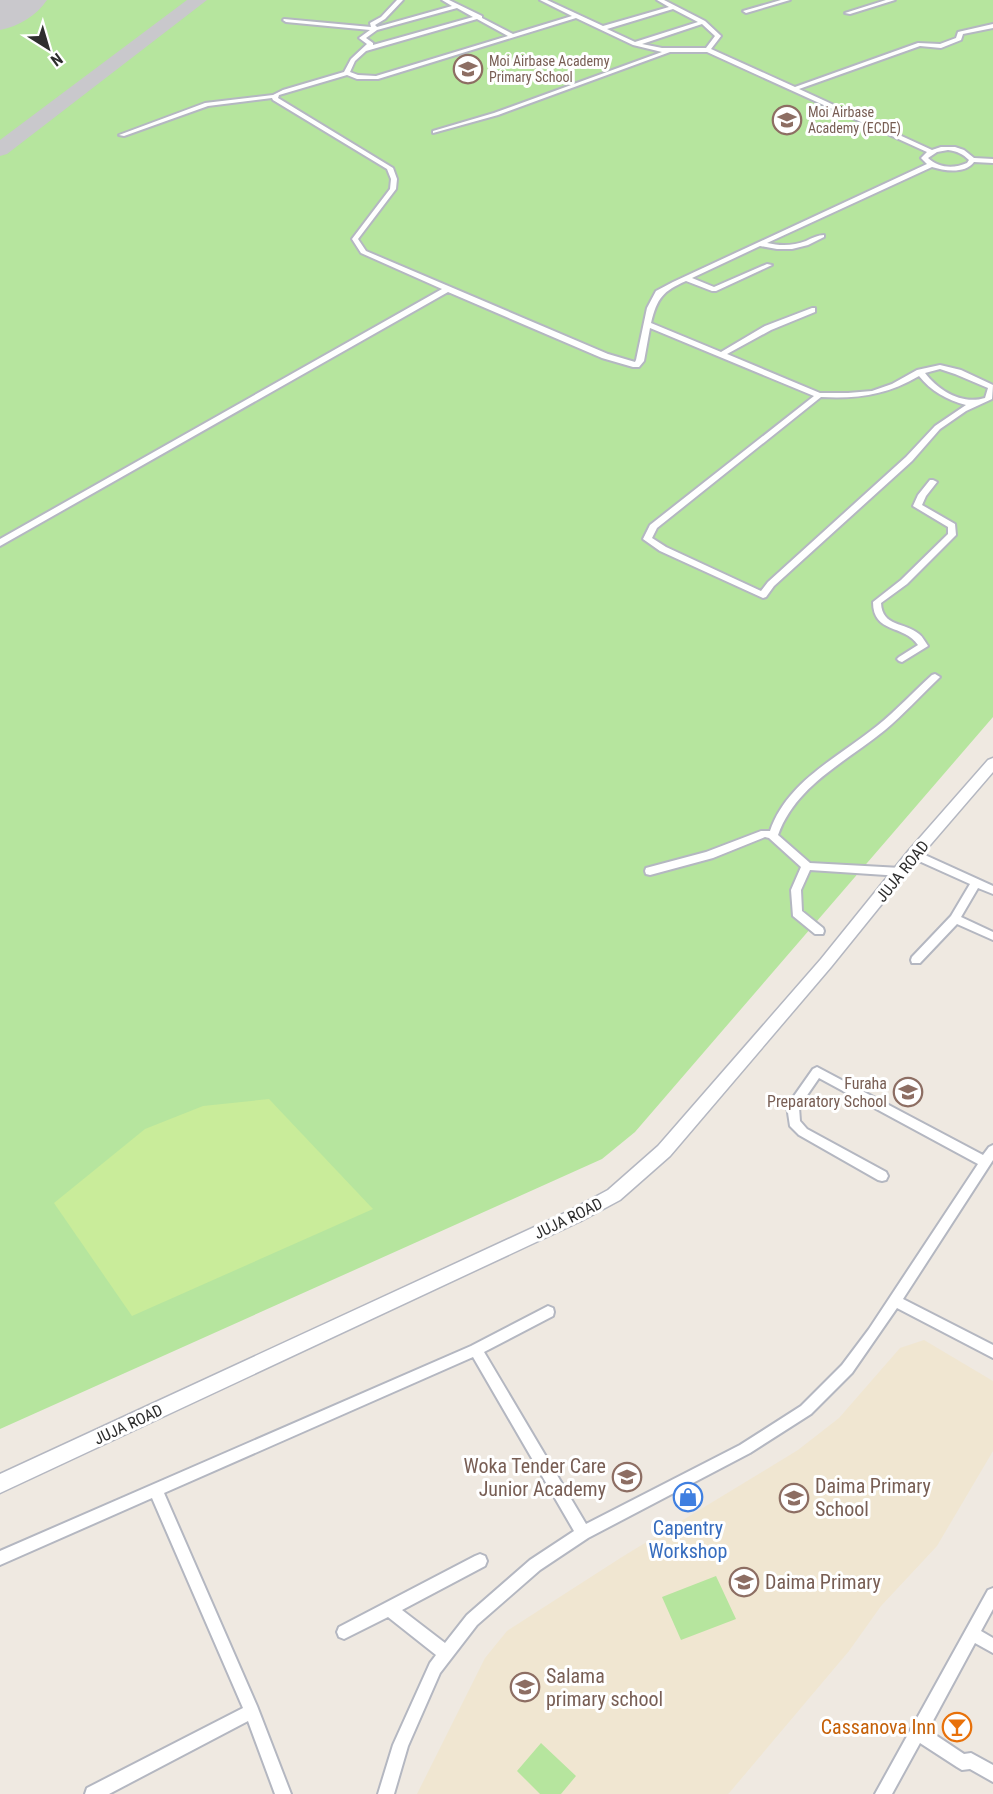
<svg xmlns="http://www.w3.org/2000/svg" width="993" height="1794" font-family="'Roboto Condensed',sans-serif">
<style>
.education{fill:#f0e6d1}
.green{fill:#b6e59e}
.pitch{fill:#c9ec9a}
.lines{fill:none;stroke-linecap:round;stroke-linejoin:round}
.taxiway{fill:#c9c8cc;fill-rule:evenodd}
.runway{fill:#c9c8cc;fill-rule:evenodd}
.minor-casing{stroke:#b4b7c1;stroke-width:4}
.secondary-casing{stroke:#b4b7c1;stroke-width:3}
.minor{fill:#fff;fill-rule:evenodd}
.secondary{fill:#fff;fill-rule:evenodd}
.labels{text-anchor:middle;stroke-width:6;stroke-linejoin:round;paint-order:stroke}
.far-education-label{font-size:14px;fill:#785e54;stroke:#fff;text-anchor:start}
.street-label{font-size:16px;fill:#2e2e2e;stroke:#fff}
.education-label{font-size:16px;fill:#785e54;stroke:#fff;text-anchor:end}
.near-education-label{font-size:20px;fill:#785e54;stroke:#fff;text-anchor:start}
.near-shop-label{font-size:20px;fill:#366cbe;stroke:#fff}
.near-food-label{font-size:20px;fill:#c56008;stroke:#fff;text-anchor:end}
</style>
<rect width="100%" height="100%" fill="#efe9e1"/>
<path class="education" d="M924 1340 993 1381V1451L937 1546 881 1606 849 1651 730 1792 728 1794H417L485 1658 507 1631 622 1557 798 1450 839 1418 900 1348Z"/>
<path class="green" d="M0 0H993V717L635 1132 602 1159 0 1429Z
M716 1576 736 1619 681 1640 662 1597Z
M541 1743 576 1776 561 1794H540L517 1771Z"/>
<path class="pitch" d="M269 1099 373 1209 132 1316 54 1203 145 1129 203 1106Z"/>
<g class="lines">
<path class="taxiway" d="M187 0H207L7 154 0 156V140Z"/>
<path class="runway" d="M0 0H47C36 16 19 26 0 30Z"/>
<g class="minor-casing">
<path id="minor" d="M397 0H403L385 19 375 25 377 27 452 6 442 0H449L482 16V18L513 34 572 16 540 0H547L603 26 669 7 657 0H664L705 21 720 35 721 36 711 49 795 87 918 43 940 44 956 38 958 32 993 24V28L963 34 961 40 941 48 920 46 799 89 932 150 941 147H955L964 150 974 158 993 159V163L974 162C965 174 945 171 932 167L767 243C780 246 793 246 806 241 812 238 818 235 824 235V237L808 245 792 249H777L760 246 692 278 714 287 767 264 772 265 716 291H712L686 281C663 291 657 298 651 323L721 352 765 326 812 308H815V312L771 330 727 354 820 393H848L872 391 892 384 917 370 940 365 961 370 993 385 992 399 966 411 940 429 912 461 774 586 766 597 763 598 660 551 643 539 650 525 814 396 650 328 644 361 639 367H633L602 358 448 292 0 546V539L442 289 361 253 352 239 390 189 391 179 387 169 273 100 272 98 208 106 124 136 119 135 205 103 273 95 283 90 344 72 351 59 367 44 359 38 370 30 286 22 283 20 284 19 371 27 370 23 381 17ZM457 8 473 17 373 45V43L366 38 377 30ZM673 9 698 22 635 42 607 29ZM576 18 633 45 662 52 494 113 433 131V133L498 115 670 52H707L927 152 921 158 927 164 673 282 656 291 647 308 636 360 635 362 608 354 366 251 358 239 396 189 397 179 393 168 278 98 279 95 347 75 357 79H378ZM477 19 508 36 376 76 358 75 350 72 355 61 366 51ZM702 24 715 36 706 48H662L642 44ZM948 150C957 151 963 154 969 160L967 163C954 169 938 168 928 158L937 152ZM940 369 955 374 988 388 985 398C962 405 939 391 925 373ZM919 376C931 391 947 400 966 405L935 426 906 457 768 582 761 591 666 547 652 538 657 528 821 397C857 399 887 395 919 376Z
M781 0H790L746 13 743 11Z
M886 0H895L850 14 845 13Z
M930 480H933L937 482 926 496 922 505 955 524 956 535 907 584 881 603C882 627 905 622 919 634 923 637 925 642 928 646L902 662 899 661 897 659 899 657 918 645C904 624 873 634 873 602L901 580 948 534V527L913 506 918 495Z
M935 674 940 677 938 679C920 696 904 714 885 730 846 762 796 785 778 835L810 863 901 868 906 872 901 876 810 870 801 890 802 911 823 928 824 931 823 934H815L793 916 791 890 801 867 769 838 765 837 713 858 650 875 646 874 645 871 646 868 706 852 761 831H770C787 781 839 757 877 726 897 710 913 692 932 675Z
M914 850 993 886V894L978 888 961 917 993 932V940L957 924 920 963H912L911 960 912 957 951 916 970 884 910 857 909 854 910 851Z
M817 1067 983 1155 989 1147 993 1145V1160L903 1299 993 1345V1358L897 1308 852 1373 811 1414 750 1453 588 1538 540 1570 477 1625 440 1673 408 1746 394 1794H378L393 1745 430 1663 436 1655 388 1617 344 1639 339 1637 337 1632 339 1627 475 1556 480 1554 485 1556 487 1561 485 1566 402 1610 445 1643 467 1615 530 1560 574 1531 473 1357 164 1493 257 1706 291 1794H275L248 1721 109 1794H85L87 1788 243 1708 152 1498 0 1565V1551L471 1346 548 1306 553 1308 554 1312 553 1316 484 1352 586 1524 740 1445 801 1406 842 1365 869 1329 978 1164 819 1078 799 1107 800 1121 807 1129 886 1172 888 1176 886 1180 882 1181 878 1180 799 1135 790 1126 787 1106 813 1069Z
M993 1588V1609L981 1631 993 1638V1653L975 1643 928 1730 964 1754 971 1753 993 1765V1782L970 1769 962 1770 957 1767 920 1743 892 1794H875L988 1590Z"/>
</g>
<g class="secondary-casing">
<path id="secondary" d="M993 758V772L919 858 831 967 670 1156 620 1200 581 1221 0 1493V1474L569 1211 608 1190 658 1146 821 959 909 850 988 760Z"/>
</g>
<use href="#minor" class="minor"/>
<use href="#secondary" class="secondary"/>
</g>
<defs>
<g id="school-ring" transform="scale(1.5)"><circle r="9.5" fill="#fff" stroke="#8d6e63" stroke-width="1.5"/><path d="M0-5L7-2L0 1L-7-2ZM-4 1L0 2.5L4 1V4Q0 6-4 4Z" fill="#8d6e63"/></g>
<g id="shop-ring" transform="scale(1.5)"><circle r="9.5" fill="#fff" stroke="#3f7fe0" stroke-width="1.5"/><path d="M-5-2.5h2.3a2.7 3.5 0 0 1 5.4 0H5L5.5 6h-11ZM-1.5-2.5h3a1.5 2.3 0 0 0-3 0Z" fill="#3f7fe0"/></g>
<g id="bar-ring" transform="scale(1.5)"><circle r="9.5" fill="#fff" stroke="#e8710a" stroke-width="1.5"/><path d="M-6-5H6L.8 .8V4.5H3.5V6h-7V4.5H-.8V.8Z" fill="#e8710a"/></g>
</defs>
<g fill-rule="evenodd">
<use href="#school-ring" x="468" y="69"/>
<use href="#school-ring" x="787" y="120"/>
<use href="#school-ring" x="908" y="1092"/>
<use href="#school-ring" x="627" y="1477"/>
<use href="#shop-ring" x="688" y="1497"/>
<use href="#school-ring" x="794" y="1498"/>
<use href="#school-ring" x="744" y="1582"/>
<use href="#school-ring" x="525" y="1687"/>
<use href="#bar-ring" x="957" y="1727"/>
</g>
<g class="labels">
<g class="far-education-label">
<text x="489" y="66">Moi Airbase Academy<tspan x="489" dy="16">Primary School</tspan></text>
<text x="808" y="117">Moi Airbase<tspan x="808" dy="16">Academy (ECDE)</tspan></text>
</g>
<g class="street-label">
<text transform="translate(902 871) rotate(-51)" y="6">JUJA ROAD</text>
<text transform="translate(568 1218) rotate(-26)" y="6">JUJA ROAD</text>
<text transform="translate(128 1424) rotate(-25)" y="6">JUJA ROAD</text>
</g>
<g class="education-label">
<text x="887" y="1089">Furaha<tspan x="887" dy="18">Preparatory School</tspan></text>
</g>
<g class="near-education-label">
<text x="606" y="1473" text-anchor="end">Woka Tender Care<tspan x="606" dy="23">Junior Academy</tspan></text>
<text x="815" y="1493">Daima Primary<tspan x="815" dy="23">School</tspan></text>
<text x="765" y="1589">Daima Primary</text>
<text x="546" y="1683">Salama<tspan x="546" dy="23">primary school</tspan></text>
</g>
<g class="near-shop-label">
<text x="688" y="1535">Capentry<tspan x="688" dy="23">Workshop</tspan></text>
</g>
<g class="near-food-label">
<text x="936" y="1734">Cassanova Inn</text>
</g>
</g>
<g transform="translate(48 48) rotate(143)" stroke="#ffffff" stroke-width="4.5" paint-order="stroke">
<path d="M0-4.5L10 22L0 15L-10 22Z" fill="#2e2e2e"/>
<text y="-9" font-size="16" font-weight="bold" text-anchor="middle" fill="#2e2e2e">N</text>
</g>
</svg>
